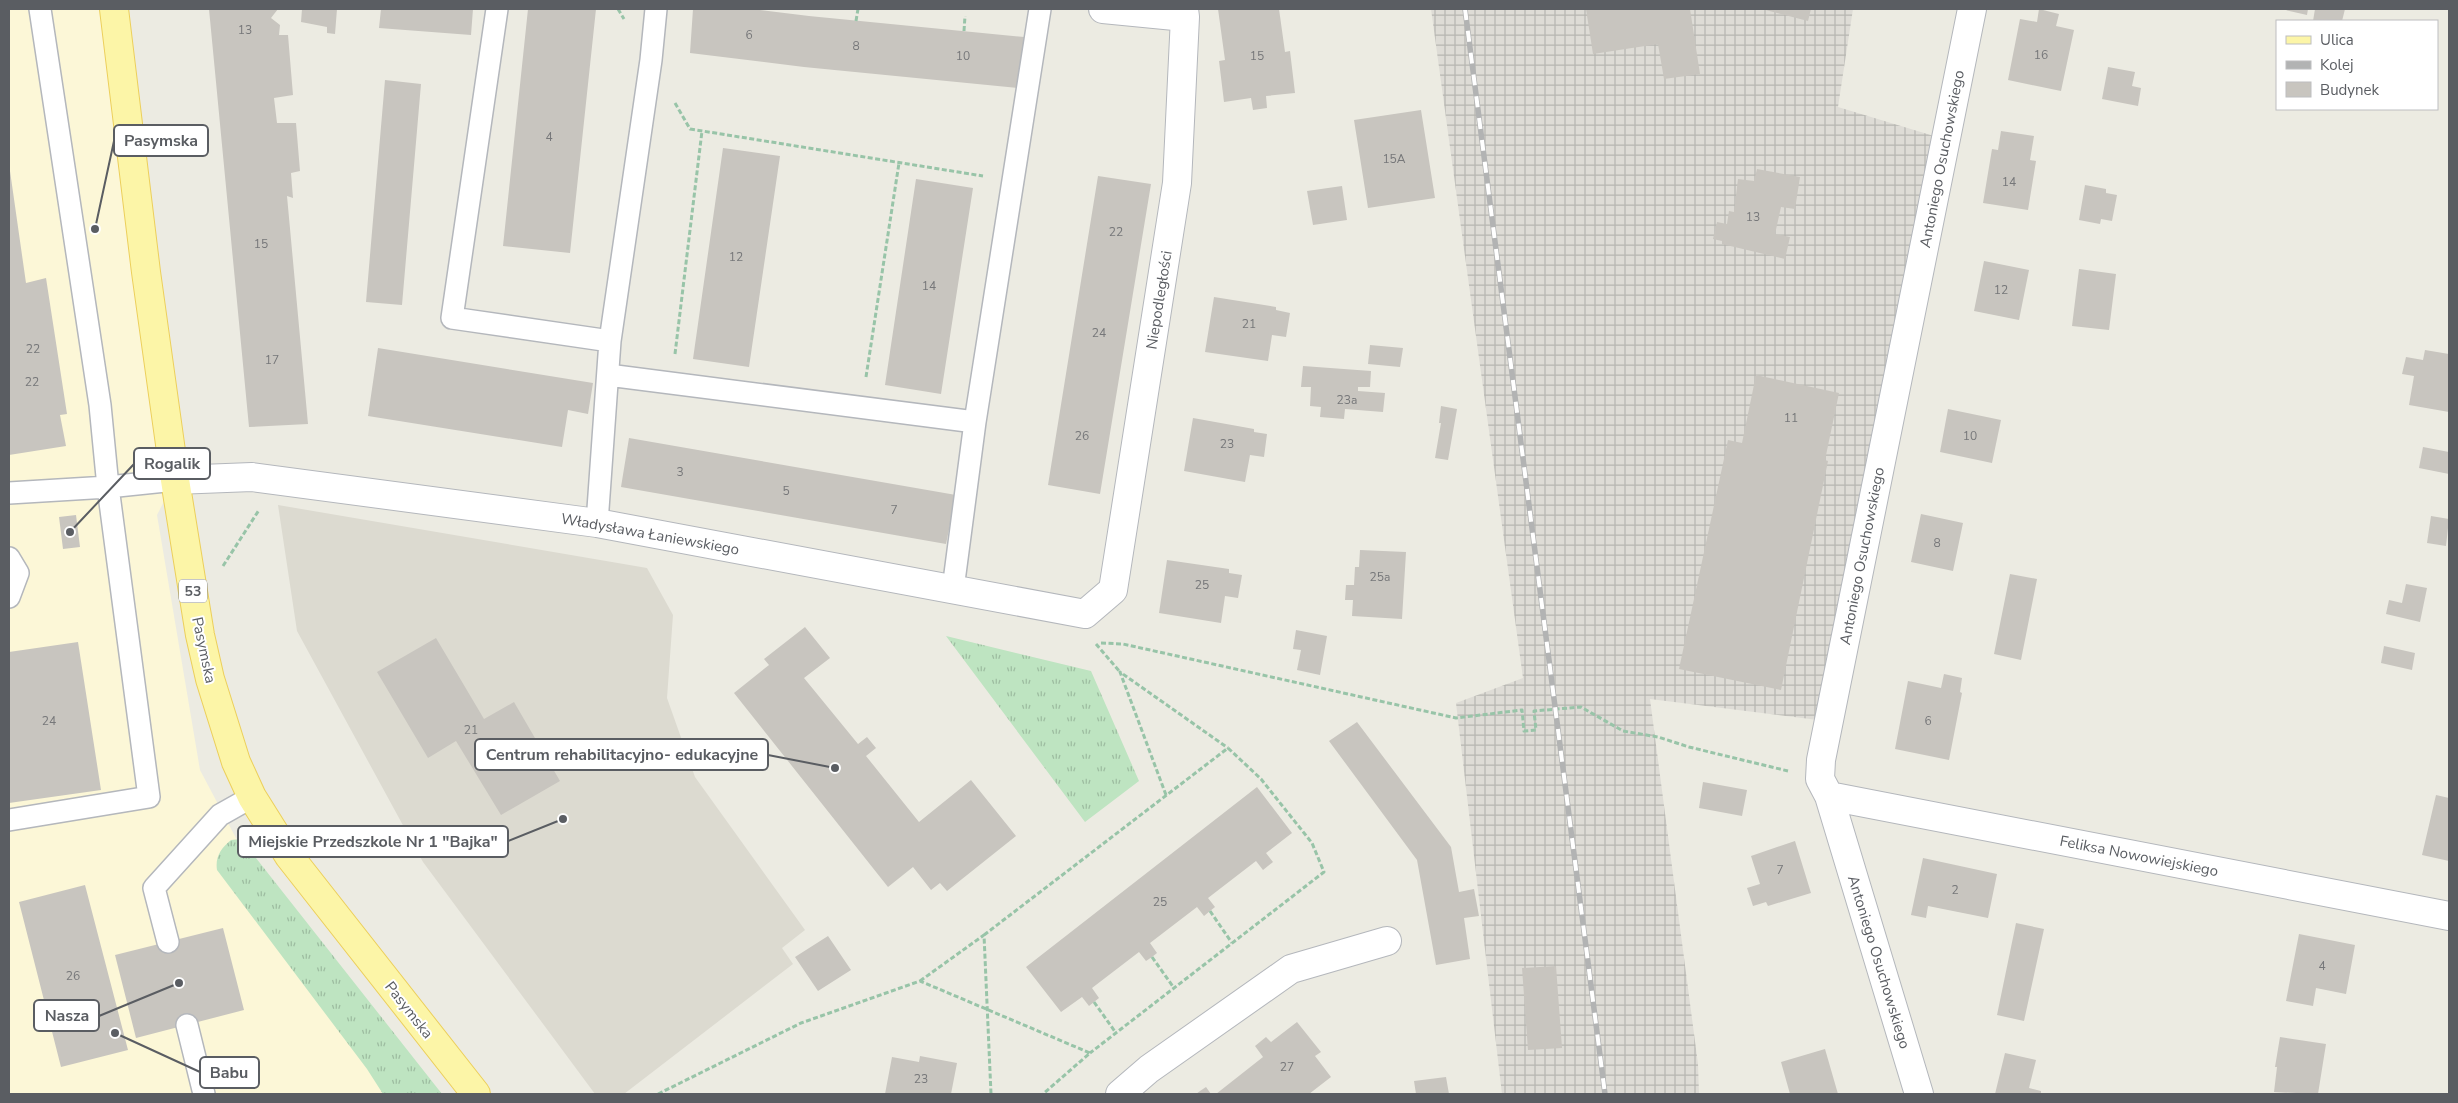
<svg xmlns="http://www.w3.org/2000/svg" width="2458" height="1103" font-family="'Nunito Sans',sans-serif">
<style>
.commercial{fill:#fcf7d7}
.industrial{fill:url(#industrial-grid)}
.education{fill:#dcdad0}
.grass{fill:url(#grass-tufts)}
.building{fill:#c8c5bf}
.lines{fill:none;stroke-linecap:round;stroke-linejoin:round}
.lane-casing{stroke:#b4b7bc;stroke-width:24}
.street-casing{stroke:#b4b7bc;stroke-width:30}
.primary-casing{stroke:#eccf5b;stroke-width:30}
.path{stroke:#98c4a8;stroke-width:3;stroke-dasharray:5 2.5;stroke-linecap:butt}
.lane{stroke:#fff;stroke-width:21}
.street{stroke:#fff;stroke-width:28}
.primary{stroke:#fcf5a7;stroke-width:28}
.rail-casing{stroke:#b2b3b3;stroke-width:5.5}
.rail{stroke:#fff;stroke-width:4;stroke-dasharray:11;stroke-linecap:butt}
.labels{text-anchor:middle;stroke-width:4;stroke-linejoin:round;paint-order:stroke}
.number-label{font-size:12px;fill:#767779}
.shield{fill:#fff;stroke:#8c8e91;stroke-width:1}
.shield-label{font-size:14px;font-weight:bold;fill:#5a5d62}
.street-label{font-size:15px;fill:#5a5d62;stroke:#fff}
.leader{fill:none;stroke:#5a5d62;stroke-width:2}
.callout-dot{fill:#5a5d62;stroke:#fff;stroke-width:2}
.callout{fill:#fff;stroke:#5a5d62;stroke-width:2}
.callout-label{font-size:16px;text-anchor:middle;font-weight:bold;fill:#5a5d62}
</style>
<defs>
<pattern id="industrial-grid" width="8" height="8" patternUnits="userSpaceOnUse" patternTransform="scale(1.25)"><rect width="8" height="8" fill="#dedcd6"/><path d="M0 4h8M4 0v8" fill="none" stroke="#b7b6b1"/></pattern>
<pattern id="grass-tufts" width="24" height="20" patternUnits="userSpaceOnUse" patternTransform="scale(1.25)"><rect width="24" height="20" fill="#bee4c1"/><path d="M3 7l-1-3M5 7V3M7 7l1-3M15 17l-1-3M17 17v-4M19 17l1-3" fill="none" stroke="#9dbca0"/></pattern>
</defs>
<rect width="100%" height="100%" fill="#ecebe2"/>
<path class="commercial" d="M9 9H114L175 480 157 515 200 770 237 840 419 1094H9Z"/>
<path class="industrial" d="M1431 9H1853L1838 107 1934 136 1818 720 1650 699 1698 1064 1699 1094H1502L1456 703 1523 678Z"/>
<path class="education" d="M278 505 647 568 673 615 667 698 695 777 805 930 782 948 793 964 624 1094H595L423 862 297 631Z"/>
<path class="grass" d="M946 636 1091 671 1139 781 1085 822Z
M241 839 442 1094H383L367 1069 217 870C215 857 221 848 231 840Z"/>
<path class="building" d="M209 9H278L271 18 280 25 279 35H288L293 95 274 98 277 123H296L300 171 291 173 293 198 287 196 308 424 249 427Z
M302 9H337L335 34 327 33V27L301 22Z
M381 9H473L471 35 379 28Z
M528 9H596L570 253 503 246Z
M693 9H752L809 16 1024 37 1018 88 804 67 690 53Z
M1218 9H1279L1285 52 1290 51 1295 93 1266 96 1267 108 1253 110 1251 98 1224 102 1219 61 1225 60Z
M1586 9H1690L1700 74 1664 79 1658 44 1593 54Z
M1762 9H1811L1808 21Z
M2039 9 2059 14 2056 26 2074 30 2061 91 2008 80 2020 19 2037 22Z
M2281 9H2308L2307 15Z
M2315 9H2345L2342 21H2313Z
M2108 67 2135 72 2132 86 2141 88 2138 106 2102 99Z
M385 80 421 84 402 305 366 302Z
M1421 110 1435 198 1368 208 1354 120Z
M2001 131 2034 136 2030 160 2036 161 2028 210 1983 203 1992 149 1998 150Z
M723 148 780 156 749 367 693 359Z
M9 164 26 283 46 278 67 414 60 415 66 446 9 455Z
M1757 169 1800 177 1795 209 1781 207 1775 234 1790 237 1785 259 1722 244V241L1713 239 1717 222 1727 224 1729 211 1734 212 1738 179 1754 181Z
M1098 176 1151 184 1100 494 1048 485Z
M916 179 973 188 941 394 885 385Z
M2085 185 2106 189V193L2117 195 2112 221 2101 219 2100 224 2079 220Z
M1342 186 1347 220 1313 225 1307 191Z
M1984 261 2029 270 2019 320 1974 311Z
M2079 269 2116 274 2109 330 2072 326Z
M1214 297 1276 307V310L1290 313 1286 337 1272 335 1268 361 1205 352Z
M1370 345 1403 348 1400 367 1368 364Z
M378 348 593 383 588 414 568 410 562 447 368 416Z
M2425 350 2449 354V412L2409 405 2414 376 2402 374 2406 357 2423 360Z
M1303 366 1371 371 1370 387H1358V391L1385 393 1383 412 1345 409 1344 419 1320 417 1321 407 1310 406 1311 387H1301Z
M1756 375 1839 393 1825 460 1828 461 1781 690 1679 669 1728 440 1742 443Z
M1441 406 1457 409 1448 460 1435 458 1441 423H1439Z
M1948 409 2001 420 1992 463 1940 452Z
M1193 418 1254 429V432L1267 434 1264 457 1250 455 1245 482 1184 471Z
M629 438 956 495 946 544 621 487Z
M2423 447 2449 452V474L2419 468Z
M1921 514 1963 523 1953 571 1911 562Z
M76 515 80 547 63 549 59 517Z
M2431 516 2449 519 2446 546 2427 543Z
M1360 550 1406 552 1402 619 1352 616 1353 600H1345L1346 585H1354L1355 567H1359Z
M1167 560 1229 569V573L1242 575 1238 598 1225 596 1221 623 1159 613Z
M2010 574 2037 579 2021 660 1994 654Z
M2406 584 2427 588 2420 622 2386 614 2389 600 2402 603Z
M805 627 830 658 804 678 858 744 867 737 876 748 866 756 919 822 971 780 1016 836 947 891 940 883 931 890 913 867 888 887 734 693 769 665 764 659Z
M1296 630 1327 636 1320 675 1297 670 1301 650 1293 649Z
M436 638 484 719 514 702 560 781 501 815 456 741 428 758 377 672Z
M78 642 101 790 9 803V652Z
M2384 646 2415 653 2412 670 2381 663Z
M1944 674 1962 678 1960 692 1962 693 1949 760 1895 749 1908 681 1941 688Z
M1357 722 1451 847 1459 892 1474 889 1479 916 1464 918 1470 959 1436 965 1417 860 1329 741Z
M1703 782 1747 790 1742 816 1699 808Z
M1257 787 1292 833 1266 853 1273 862 1263 870 1256 861 1208 898 1215 907 1210 911 1204 916 1197 907 1150 943 1157 953 1152 957 1146 961 1139 952 1092 988 1099 998 1089 1006 1082 997 1061 1012 1026 967Z
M2436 795 2449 798V861L2422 855Z
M1795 841 1811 893 1768 906 1766 902 1753 906 1747 888 1760 884 1751 856Z
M1923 858 1997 874 1988 918 1928 906 1926 918 1911 915Z
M85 885 128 1050 61 1067 19 902Z
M2016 923 2044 929 2024 1021 1997 1015Z
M223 928 244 1010 136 1038 115 955Z
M2299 934 2355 945 2346 994 2316 988 2313 1006 2286 1001Z
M828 936 851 970 818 991 795 957Z
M1556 966 1562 1048 1528 1050 1522 968Z
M1297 1022 1321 1052 1315 1056 1331 1077 1309 1094H1216L1263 1057 1255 1046 1266 1037 1271 1042Z
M2280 1037 2326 1044 2318 1094 2274 1092 2277 1067H2275Z
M1825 1049 1838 1094H1790L1781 1062Z
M2005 1053 2036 1060 2029 1088 2041 1091V1094H1995Z
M920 1056 957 1063 951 1094H885L892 1057 919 1062Z
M1446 1077 1449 1094H1416L1414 1081Z
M1206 1087 1211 1094H1196L1200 1091Z"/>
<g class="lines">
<g class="lane-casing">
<path id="lane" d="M40 9 100 405 108 487 175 480
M497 9 452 318 610 341 651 60 656 9
M608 375 975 422
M9 493 108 487 149 797 9 820
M597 523 610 341
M9 558 18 573 9 597
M953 589 975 422 1040 9
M168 942 154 888 220 815 252 797
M187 1025 204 1094"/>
</g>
<g class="street-casing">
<path id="street" d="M1103 9 1185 17
M175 480 252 477 597 523 1085 614 1113 590 1177 183 1185 17 1184 9
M1829 796 2449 916
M1120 1094 1149 1069 1291 969 1387 941
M1919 1094 1829 796 1820 779 1821 760 1972 9"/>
</g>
<g class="primary-casing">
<path id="primary" d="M114 9 146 272 175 480 200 635 210 679 236 762 252 797 289 856 476 1094"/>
</g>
<path class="path" d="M618 9 624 19
M856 21 858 9
M964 31 965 16
M675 103 690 129 983 176
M675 354 702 131
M866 377 899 163
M223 566 259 510
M1101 643 1123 644 1456 718 1522 710 1524 731 1536 730 1534 711 1581 707 1623 731 1658 737 1689 747 1788 771
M1096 644 1120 672
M1166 795 1120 672 1228 748
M1210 911 1232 943
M984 935 1228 748 1261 779 1312 843 1324 872 1090 1053
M1152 957 1174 988
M920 981 984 935 991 1094
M1094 1002 1116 1033
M658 1094 801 1023 920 981 1090 1053 1043 1094"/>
<use href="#lane" class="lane"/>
<use href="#street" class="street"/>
<use href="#primary" class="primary"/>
<g class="rail-casing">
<path id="rail" d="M1465 9 1605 1094"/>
</g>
<use href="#rail" class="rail"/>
</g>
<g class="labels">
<g class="number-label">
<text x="245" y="34">13</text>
<text x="749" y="39">6</text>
<text x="856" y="50">8</text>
<text x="2041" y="59">16</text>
<text x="963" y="60">10</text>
<text x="1257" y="60">15</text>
<text x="549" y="141">4</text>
<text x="1394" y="163">15A</text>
<text x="2009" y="186">14</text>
<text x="1753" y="221">13</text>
<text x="1116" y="236">22</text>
<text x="261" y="248">15</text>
<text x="736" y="261">12</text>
<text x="929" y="290">14</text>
<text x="2001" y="294">12</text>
<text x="1249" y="328">21</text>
<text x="1099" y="337">24</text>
<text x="33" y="353">22</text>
<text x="272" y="364">17</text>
<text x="32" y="386">22</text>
<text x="1347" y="404">23a</text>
<text x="1791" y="422">11</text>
<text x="1082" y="440">26</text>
<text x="1970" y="440">10</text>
<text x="1227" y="448">23</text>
<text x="680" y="476">3</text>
<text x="786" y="495">5</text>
<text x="894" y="514">7</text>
<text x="1937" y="547">8</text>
<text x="1380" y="581">25a</text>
<text x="1202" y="589">25</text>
<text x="49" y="725">24</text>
<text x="1928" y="725">6</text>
<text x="471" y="734">21</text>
<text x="1780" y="874">7</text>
<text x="1955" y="894">2</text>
<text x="1160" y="906">25</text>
<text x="2322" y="970">4</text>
<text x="73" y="980">26</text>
<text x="1287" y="1071">27</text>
<text x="921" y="1083">23</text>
</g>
<rect class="shield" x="179" y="579.5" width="28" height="23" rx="4"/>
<g class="shield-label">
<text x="193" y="596">53</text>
</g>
<g class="street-label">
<text transform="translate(1942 159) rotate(-79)" y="5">Antoniego Osuchowskiego</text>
<text transform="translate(1159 300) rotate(-81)" y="5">Niepodległości</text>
<text transform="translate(650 534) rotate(10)" y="5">Władysława Łaniewskiego</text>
<text transform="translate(1862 556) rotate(-79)" y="5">Antoniego Osuchowskiego</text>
<text transform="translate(204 650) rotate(78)" y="5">Pasymska</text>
<text transform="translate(2139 856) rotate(11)" y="5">Feliksa Nowowiejskiego</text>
<text transform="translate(1879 962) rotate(73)" y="5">Antoniego Osuchowskiego</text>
<text transform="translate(409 1010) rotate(52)" y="5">Pasymska</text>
</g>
</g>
<path class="leader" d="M95 229L114 141M70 532L134 464M835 768L768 755M563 819L508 841M179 983L99 1016M115 1033L200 1072"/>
<g class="callout-dot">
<circle cx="95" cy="229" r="5"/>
<circle cx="70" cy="532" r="5"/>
<circle cx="835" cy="768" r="5"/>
<circle cx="563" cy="819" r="5"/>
<circle cx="179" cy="983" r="5"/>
<circle cx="115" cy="1033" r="5"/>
</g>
<g class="callout">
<rect x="114" y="125" width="94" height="31" rx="5"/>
<rect x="134" y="448" width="76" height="31" rx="5"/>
<rect x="475" y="739" width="293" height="31" rx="5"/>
<rect x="238" y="826" width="270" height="31" rx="5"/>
<rect x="34" y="1000" width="65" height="31" rx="5"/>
<rect x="200" y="1057" width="59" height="31" rx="5"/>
</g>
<g class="callout-label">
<text x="161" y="146">Pasymska</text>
<text x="172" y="469">Rogalik</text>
<text x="622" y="760">Centrum rehabilitacyjno- edukacyjne</text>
<text x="373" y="847">Miejskie Przedszkole Nr 1 "Bajka"</text>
<text x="67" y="1021">Nasza</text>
<text x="229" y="1078">Babu</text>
</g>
<rect width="2458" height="1103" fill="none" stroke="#5a5d62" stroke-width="20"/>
<rect x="2276" y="20" width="162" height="90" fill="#ffffff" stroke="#bdbec0"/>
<rect x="2286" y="36" width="25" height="8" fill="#fcf5a7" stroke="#bdbec0"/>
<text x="2320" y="45" font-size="15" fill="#5a5d62">Ulica</text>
<rect x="2286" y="61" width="25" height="8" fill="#b2b3b3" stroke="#bdbec0"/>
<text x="2320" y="70" font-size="15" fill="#5a5d62">Kolej</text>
<rect x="2286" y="82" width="25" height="15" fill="#c8c5bf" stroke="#bdbec0"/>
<text x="2320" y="95" font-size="15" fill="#5a5d62">Budynek</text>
</svg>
